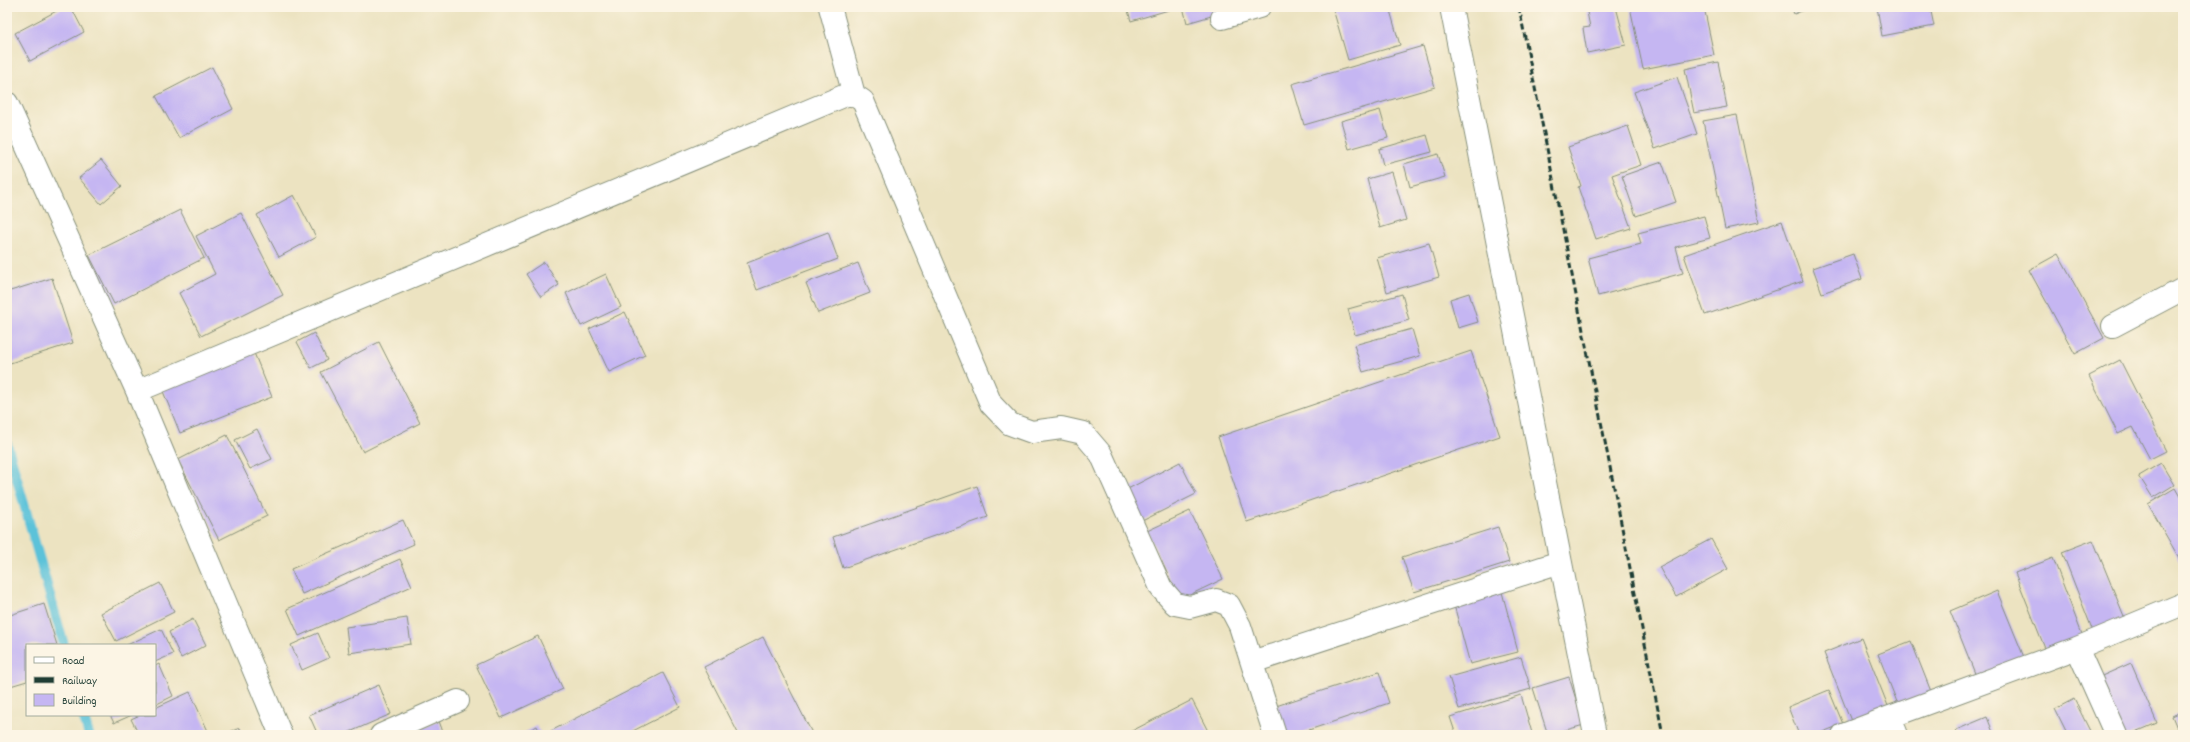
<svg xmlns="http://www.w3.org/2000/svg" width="2190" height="742" font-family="Dekko,sans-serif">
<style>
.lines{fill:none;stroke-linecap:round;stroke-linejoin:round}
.stream{stroke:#5bc2d9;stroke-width:10}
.building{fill:#c5b6f2}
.minor-casing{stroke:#86907a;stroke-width:24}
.minor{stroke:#fff;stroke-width:22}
.rail{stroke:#1f3d34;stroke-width:3;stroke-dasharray:6 3;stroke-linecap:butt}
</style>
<rect width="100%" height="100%" fill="#fcf5e5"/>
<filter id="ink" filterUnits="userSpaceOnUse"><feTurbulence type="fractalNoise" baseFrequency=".025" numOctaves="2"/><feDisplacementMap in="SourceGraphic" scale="8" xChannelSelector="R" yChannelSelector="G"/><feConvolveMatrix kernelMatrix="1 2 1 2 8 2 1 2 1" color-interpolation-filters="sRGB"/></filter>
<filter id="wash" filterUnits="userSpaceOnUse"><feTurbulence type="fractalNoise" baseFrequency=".012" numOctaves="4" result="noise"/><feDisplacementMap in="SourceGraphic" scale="16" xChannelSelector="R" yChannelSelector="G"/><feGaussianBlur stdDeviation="0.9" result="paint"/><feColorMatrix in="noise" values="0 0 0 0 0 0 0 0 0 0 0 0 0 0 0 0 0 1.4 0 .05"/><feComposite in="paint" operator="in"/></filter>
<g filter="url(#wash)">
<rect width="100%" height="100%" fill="#ece3c1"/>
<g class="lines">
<path class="stream" d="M7 444 64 645
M83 715 89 735"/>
</g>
<g id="blocks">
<path class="building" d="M64 7H71L84 32 30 61 15 33Z
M1127 7H1171L1172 9 1131 21Z
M1183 7H1231L1232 10 1187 23Z
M1340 7H1389L1400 45 1348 60 1333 9Z
M1586 7H1616L1626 45 1587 53 1583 28 1590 27Z
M1630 7H1704L1714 55 1643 69Z
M1791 7H1812L1794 14Z
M1877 7H1930L1934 26 1882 36Z
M1423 46 1435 87 1304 125 1292 84Z
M1718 62 1727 107 1694 113 1685 69Z
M212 67 233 109 179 138 156 96Z
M1677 77 1697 134 1655 149 1634 92Z
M1380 110 1388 138 1349 149 1341 121Z
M1737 115 1759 222 1725 229 1703 121Z
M1628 126 1641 165 1612 175 1631 228 1596 239 1578 187 1581 186 1568 147Z
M1427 135 1432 152 1383 165 1379 149Z
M1438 154 1445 177 1410 187 1404 164Z
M101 160 122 186 101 204 79 178Z
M1662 162 1676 202 1636 216 1622 176Z
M1392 172 1406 220 1380 228 1367 179Z
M294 195 316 237 279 257 257 215Z
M180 210 204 258 114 304 89 255Z
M241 213 283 295 201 336 179 293 215 274 196 236Z
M1704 216 1710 238 1676 247 1683 273 1598 296 1588 258 1641 244 1638 233Z
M1782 221 1803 281 1705 315 1684 255Z
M828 232 838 259 757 290 747 263Z
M1429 243 1439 277 1387 292 1377 258Z
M1853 254 1862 279 1822 293 1813 268Z
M2058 254 2104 338 2075 354 2029 270Z
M544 262 559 285 541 297 526 274Z
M858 263 870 293 818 313 806 283Z
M606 274 621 307 581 326 566 293Z
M52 278 73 343 7 364V292Z
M1469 293 1478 322 1458 328 1450 299Z
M1402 294 1409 320 1355 335 1348 309Z
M625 312 645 355 609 372 589 329Z
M1412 329 1420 356 1363 372 1354 345Z
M314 333 327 360 311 368 297 342Z
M379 342 420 423 363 452 321 372Z
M252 348 272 397 180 433 160 384Z
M1471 351 1500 436 1247 522 1218 437Z
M2120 360 2166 451 2150 459 2133 427 2118 434 2089 376Z
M257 429 272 459 250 469 235 440Z
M227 435 267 516 219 540 178 460Z
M1180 462 1196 494 1138 523 1122 492Z
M2161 463 2174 485 2153 498 2139 476Z
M977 486 988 517 843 568 833 537Z
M2175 488 2183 502V565L2148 504Z
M1190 511 1223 579 1179 600 1147 531Z
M403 520 414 544 302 594 291 569Z
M1498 527 1509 562 1414 592 1402 557Z
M1711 539 1728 569 1676 597 1659 567Z
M2093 540 2126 621 2094 634 2062 552Z
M2053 558 2083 637 2046 651 2015 573Z
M400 559 412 586 299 636 287 609Z
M160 583 174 612 116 641 101 613Z
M1997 591 2026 662 1978 681 1950 611Z
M1502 592 1518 652 1470 664 1454 605Z
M44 604 57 645H27V681L7 687V616Z
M407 618 411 644 349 653 346 627Z
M193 619 206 645 181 658 169 632Z
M161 629 173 654 155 662V645H127Z
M318 633 329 658 302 670 291 645Z
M538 636 563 689 501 718 476 665Z
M763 637 813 735H739L704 667Z
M1861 638 1888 706 1851 721 1824 653Z
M1911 641 1932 694 1899 707 1878 654Z
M1521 657 1531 689 1459 709 1449 677Z
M2131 663 2157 723 2129 735H2119L2095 679Z
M159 664 173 696 155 705V666Z
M1379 672 1389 703 1294 735H1279L1270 708Z
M663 673 680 707 625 735H550L549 732Z
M1569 677 1584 725 1548 735 1533 688Z
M379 685 391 714 343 735H318L309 715Z
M1829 690 1843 724 1815 735H1799L1788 707Z
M190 692 208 731 199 735H139L131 719 140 715H155V708Z
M1521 695 1532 733 1525 735H1456L1450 717Z
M2074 699 2092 735H2068L2055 709Z
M1192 700 1209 733 1205 735H1124Z
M2183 711V735H2180L2172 716Z
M110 715H132L114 723Z
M1987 717 1994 735H1958L1956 730Z
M439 721 444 735H406Z
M537 726 541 735H520Z
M240 728 243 735H221Z"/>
</g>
</g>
<g filter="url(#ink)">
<use href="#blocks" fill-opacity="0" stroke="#86907a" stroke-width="1"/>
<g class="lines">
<g class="minor-casing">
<path id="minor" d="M830 7 854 95
M1451 7 1595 735
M1222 18 1259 7
M7 103 137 391 281 735
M2113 326 2183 289
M137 391 846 95H854L863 101 991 404 1010 424 1032 432 1061 428 1083 433 1101 454 1161 588 1175 604 1190 607 1216 600 1229 605 1240 626 1275 735
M2077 648 2183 604
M1252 662 1560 562
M381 735 458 701
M1843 735 1890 717
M1897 735 1890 717 2077 648 2116 735"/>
</g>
<use href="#minor" class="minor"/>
<path class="rail" d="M1519 7 1663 735"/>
</g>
</g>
<rect width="2190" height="742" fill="none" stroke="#fcf5e5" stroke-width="24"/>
<rect x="26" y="644" width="130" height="72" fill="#fcf5e5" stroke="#a4ab9e"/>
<rect x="34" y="657" width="20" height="6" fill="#ffffff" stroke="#a4ab9e"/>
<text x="62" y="664" font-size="12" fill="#1f3d34">Road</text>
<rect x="34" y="677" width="20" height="6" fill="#1f3d34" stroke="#a4ab9e"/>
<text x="62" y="684" font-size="12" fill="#1f3d34">Railway</text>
<rect x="34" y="694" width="20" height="12" fill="#c5b6f2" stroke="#a4ab9e"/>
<text x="62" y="704" font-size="12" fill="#1f3d34">Building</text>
</svg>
